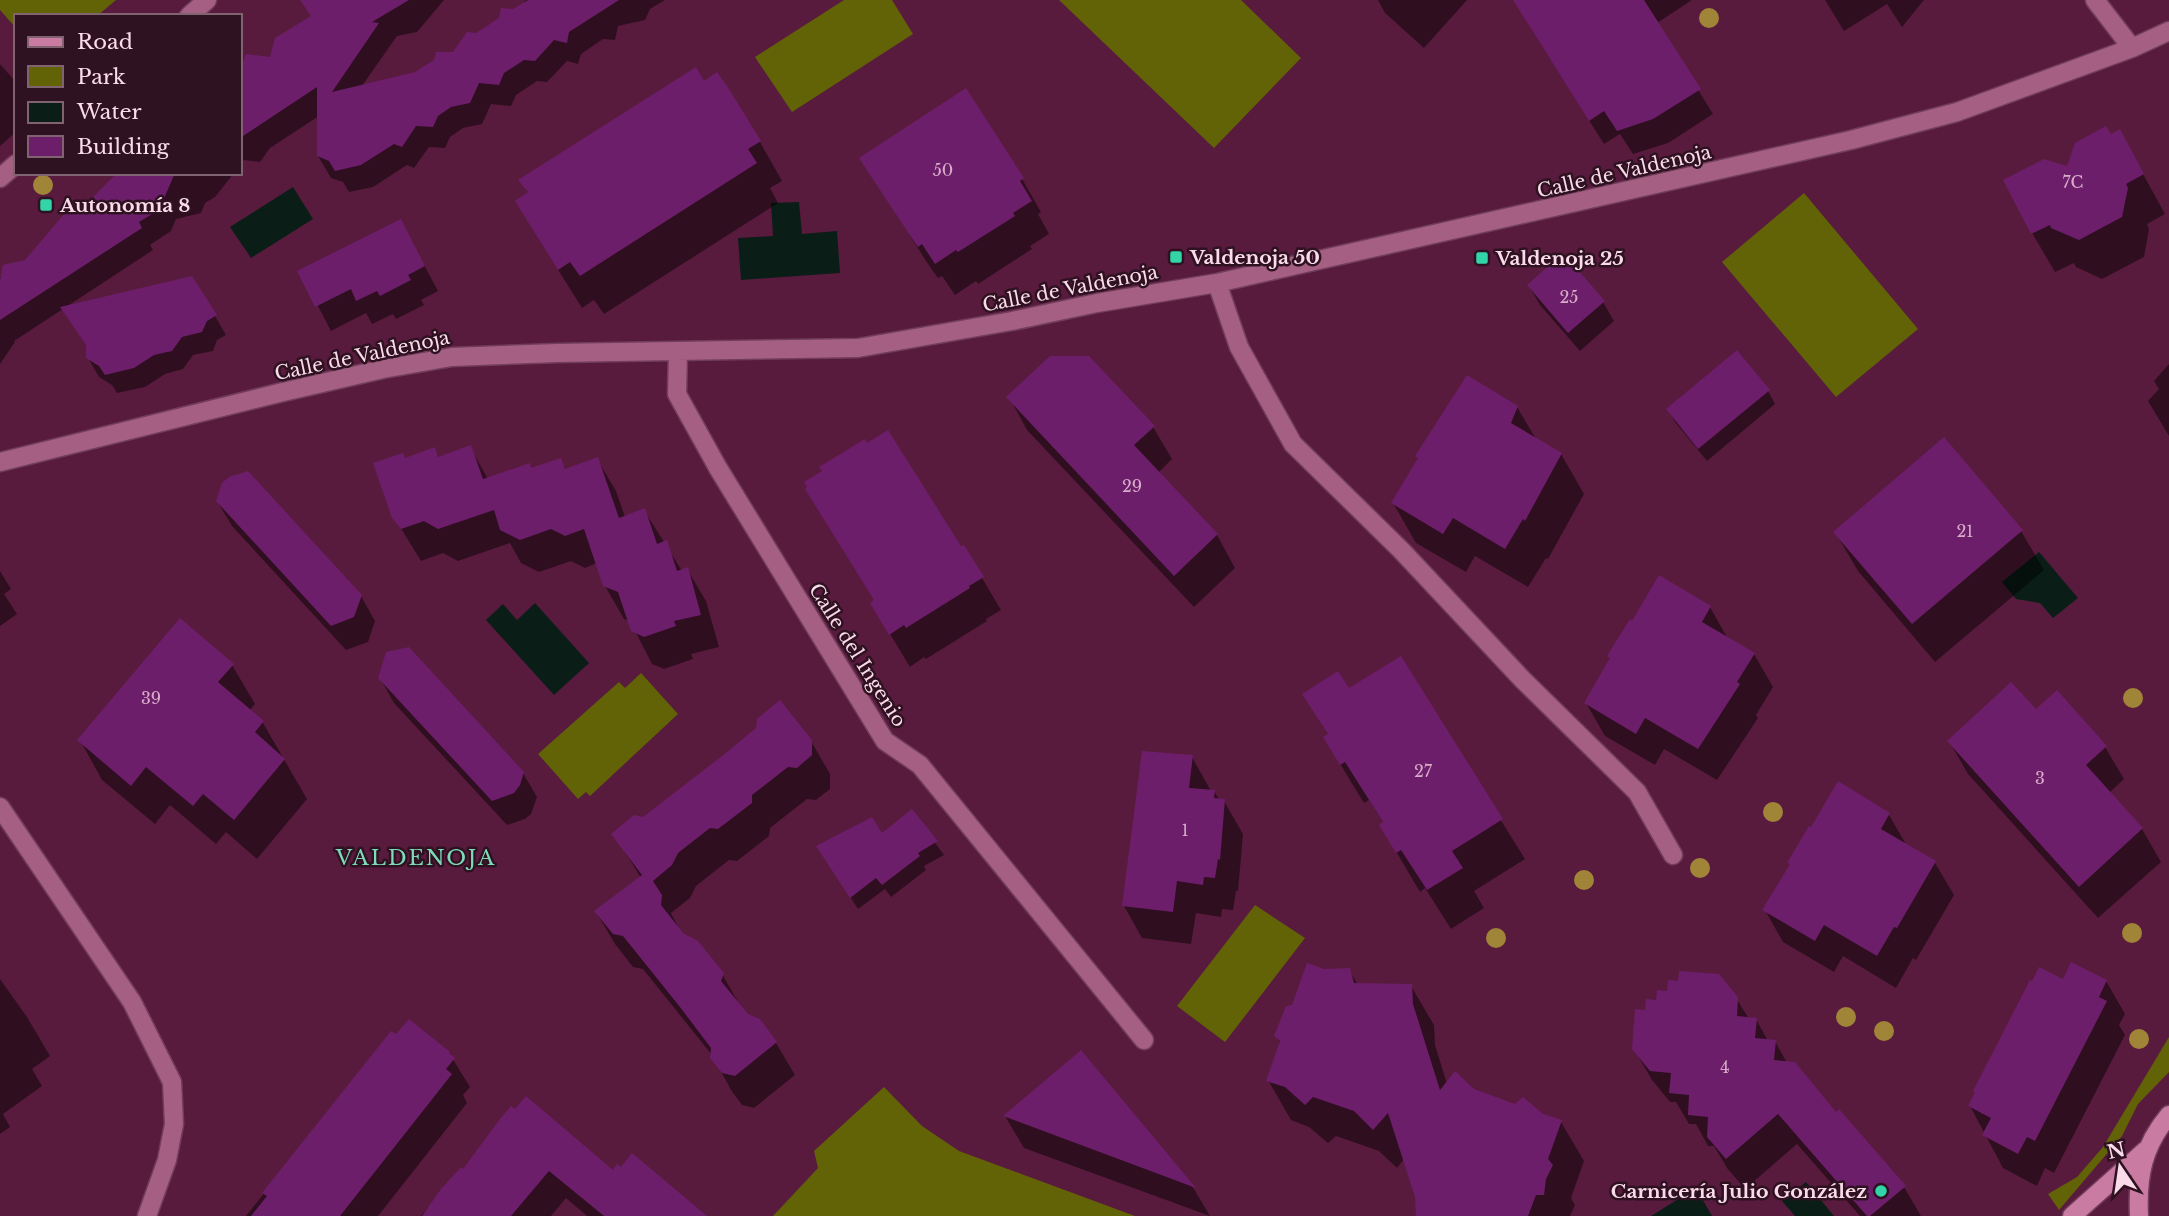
<svg xmlns="http://www.w3.org/2000/svg" width="2169" height="1216" font-family="'Libre Baskerville',serif">
<style>
.green{fill:#626207}
.water{fill:#0a1e17}
.shadow{fill:#0007}
.building{fill:#6d1e6a}
.lines{fill:none;stroke-linecap:round;stroke-linejoin:round}
.minor-casing{stroke:#713d5b;stroke-width:21}
.major-casing{stroke:#713d5b;stroke-width:21}
.minor{stroke:#a55f82;stroke-width:18}
.major{stroke:#ca7ba2;stroke-width:18}
.tree{fill:#a08438}
.poi-dot{fill:#33d4a8;stroke:#2e1221;stroke-width:2.5}
.labels{text-anchor:middle;stroke-width:5;stroke-linejoin:round;paint-order:stroke}
.number-label{font-size:16px;fill:#d8acc9}
.street-label{font-size:19px;fill:#fbdbe9;stroke:#2e1221}
.poi-label{font-size:19px;font-weight:bold;fill:#fbdbe9;stroke:#2e1221;text-anchor:start}
.neighbourhood-label{font-size:21px;letter-spacing:2px;fill:#7edaba;stroke:#2e1221}
</style>
<rect width="100%" height="100%" fill="#591b3d"/>
<path class="green" d="M0 0H116L97 16H16V28L0 10Z
M844 0H892L913 34 792 112 755 57Z
M1059 0H1241L1301 58 1214 148Z
M1804 193 1918 329 1836 397 1722 262Z
M641 673 678 714 590 796 586 792 578 799 538 754 619 682 625 688Z
M1255 905 1305 938 1225 1042 1177 1006Z
M2169 1037V1072L2138 1104 2122 1136 2059 1210 2048 1194 2077 1177 2103 1147Z
M884 1087 922 1126 959 1151 1135 1216H773L818 1168 814 1151Z"/>
<path class="water" d="M293 187 313 219 251 258 230 227Z
M799 202 802 234 837 231 840 273 741 280 738 238 773 236 771 203Z
M2039 552 2078 598 2053 618 2040 603 2016 599 2002 582Z
M535 603 589 663 554 695 486 620 503 604 517 620Z
M1806 1182 1834 1216H1795L1782 1201Z
M1696 1188 1712 1216H1651Z"/>
<path class="shadow" d="M326 0H444L417 32 397 36 362 86 416 74 454 54 476 35 516 11 526 0H665L650 9 645 20 618 26 615 40 603 39 581 54 578 64 567 61 547 82 537 81 516 95 511 106 491 104 482 124 463 128 450 137 445 148 429 147 414 168 407 165 373 187 349 192 343 182 331 178 318 156 319 116 270 148 260 162 244 160 240 166V70L272 59Z
M1378 0H1467L1424 48 1385 13Z
M1521 0H1692L1657 23 1713 114 1668 143 1633 154 1620 134 1604 144 1530 27Z
M1825 0H1924L1902 27 1887 4 1844 31Z
M0 64 16 82V132L0 146Z
M704 83 760 142 782 181 770 188 778 203 604 314 594 300 582 308 540 241 529 194 521 180Z
M966 90 1022 179 1041 212 1038 214 1049 234 1030 246 1032 249 978 284 976 281 955 295 942 276 938 278 928 264 861 158Z
M2120 132 2165 214 2147 224 2149 229 2144 257 2102 279 2076 267 2074 263 2055 272 2032 233 2068 168Z
M121 173H234L215 197 205 203 201 213 176 219 171 231 150 245 153 250 66 307 215 316 226 335 217 340 213 351 193 355 183 369 165 374 145 387 117 393 112 385 99 377 88 358V348L63 309 14 341 15 342 0 364V277L26 262 86 210Z
M414 246 438 291 421 300 424 305 396 319 393 314 372 324 366 313 331 331 300 272Z
M1529 286 1603 302 1614 321 1580 351 1540 305Z
M2169 364V436L2148 401 2159 389 2154 381Z
M1768 391 1775 404 1707 461 1675 422 1668 409Z
M1009 397 1153 427 1172 459 1158 473 1217 535 1235 568 1194 607 1027 430Z
M1517 407 1536 439 1561 454 1584 494 1548 559 1546 558 1528 587 1475 556 1466 572 1416 543 1393 503Z
M470 447 488 479 532 470 560 460 566 470 597 459 616 491 625 517 644 510 682 571 687 569 706 601 719 647 691 654 693 659 664 669 652 664 630 621 624 619 605 586 597 563 585 568 571 561 539 572 521 563 510 543 458 561 443 553 421 561 394 517 405 459 434 449 439 458Z
M217 501 361 596 375 621 368 642 346 650 232 526Z
M2021 531 2044 570 1935 662 1858 571 1835 532Z
M961 549 982 578 1001 610 986 619 987 621 926 659 924 657 910 667 872 604Z
M0 571 11 589 4 594 17 614 0 626Z
M1710 607 1728 639 1754 654 1773 687 1756 715 1758 718 1717 780 1664 749 1655 765 1605 736 1586 703Z
M1400 658 1525 859 1474 891 1484 908 1451 929 1425 888 1420 892 1381 826 1384 824 1369 800 1364 803 1348 777 1325 738 1329 736 1305 694 1349 690Z
M232 665 255 704 249 711 263 723 307 799 257 859 226 832 216 844 170 805 155 824 102 780 80 740Z
M380 678 523 773 537 797 531 814 525 819 507 825 394 703Z
M2036 711 2105 747 2124 779 2109 793 2142 829 2161 862 2098 918 1968 774 1949 741Z
M811 741 830 774V789L816 800 807 799 770 828 769 836 737 861 729 860 696 886 690 898 671 913 680 931 722 974 741 1007 776 1043 795 1075 754 1108 742 1105 731 1090 712 1055 643 969 633 967 615 944 596 912 641 878 614 834Z
M1192 757 1211 791H1214L1220 801H1224L1243 834 1238 891H1236L1233 910 1222 909 1221 917 1196 913 1191 944 1142 938 1124 906Z
M912 811 944 855 924 866 926 870 891 897 885 889 858 909 826 859 881 835Z
M1889 815 1907 846 1935 863 1954 895 1916 960 1913 958 1896 988 1843 956 1834 972 1783 942 1765 910 1791 866 1789 863 1812 830Z
M1349 970 1358 985 1411 986 1434 1025 1435 1045 1447 1084 1561 1122 1584 1161 1571 1198 1575 1205 1570 1216H1417V1197L1404 1159 1397 1168 1379 1151 1336 1136 1328 1143 1309 1127 1291 1120 1268 1080 1281 1044 1276 1036 1294 1007 1324 971Z
M0 979 27 1017 50 1056 32 1069 42 1086 3 1114 10 1127 0 1134Z
M2064 981H2106L2125 1014 2119 1025 2125 1035 2054 1173 2045 1168 2037 1186 2003 1168 1970 1106Z
M1736 998 1749 1019H1756L1768 1041H1775L1787 1063 1904 1187 1921 1216H1860L1797 1144 1745 1189 1727 1168 1714 1146H1708L1696 1124H1689L1676 1102H1670L1652 1080 1634 1049 1647 1012Z
M392 1033 449 1053 470 1087 463 1095 467 1103 378 1216H246Z
M1081 1053 1194 1189 1210 1216 1024 1148 1005 1116Z
M501 1120 613 1172 702 1216H587L566 1198 551 1216H421L443 1190 463 1171Z"/>
<path class="building" d="M300 0H409L372 22 379 23 332 92 415 72 434 60 436 52H453L467 32 476 33 499 18 501 8 513 9 528 0H619L569 32 567 43 554 40 535 61 524 60 504 73 499 85 479 83 470 103 451 107 438 116 433 127 416 126 402 147 394 144 361 165 335 171 329 161 317 156V87L240 138V70L246 54 270 57 275 38 311 16Z
M1513 0H1644L1701 89 1653 119 1617 131 1604 111 1589 121Z
M696 67 704 81 717 72 727 86 761 141 748 149 757 163 580 276 570 262 558 270 515 201 528 192 518 180Z
M966 88 1024 178 1020 181 1032 201 1013 213 1015 216 958 252 956 250 935 264 922 244 918 247 907 231 859 158Z
M2106 126 2111 134 2120 129 2144 174 2126 184 2128 188 2122 217 2079 240 2051 228 2050 225 2031 234 2003 180 2044 159 2067 166 2075 143Z
M117 173H175L159 210 139 222 142 228 0 320V280L3 265 25 260 65 213 85 208 94 196Z
M401 219 425 266 408 275 411 280 380 296 377 291 356 301 351 289 315 307 297 271Z
M1563 253 1605 301 1568 333 1527 285Z
M192 276 217 315 207 321 202 332 182 337 172 351 154 355 134 368 105 375 99 366 86 358V345L60 307Z
M1737 350 1770 390 1698 449 1666 409Z
M1050 356H1089L1155 426 1134 445 1218 534 1174 576 1006 397Z
M1467 375 1518 406 1511 423 1562 453 1525 521 1523 519 1505 549 1453 518 1443 534 1391 503 1418 458 1415 456Z
M888 430 961 546 964 545 984 577 969 586 970 588 906 628 904 625 889 635 870 603 874 600 805 489 807 487 804 482 822 471 819 467 865 439 867 443Z
M1944 437 2023 530 1912 624 1833 532Z
M471 445 483 479 530 463 531 468 561 458 565 469 598 457 619 518 645 508 657 544 667 540 677 571 688 567 701 615 674 621 676 626 644 637 631 631 618 592 603 586 584 529 565 536 551 529 520 540 500 530 494 510 438 529 424 521 401 529 392 518 373 463 403 453 405 458 435 447 438 457Z
M248 471 362 595 354 617 331 626 216 501 222 483 229 477Z
M1659 575 1711 606 1702 622 1755 653 1737 682 1740 684 1698 749 1645 718 1636 734 1584 703 1610 658 1607 656 1630 619 1632 621Z
M180 618 234 664 218 682 264 721 255 732 285 759 234 820 203 794 193 806 146 767 131 786 77 740Z
M409 647 524 772 520 785 514 793 492 801 378 678 386 652Z
M1401 656 1503 819 1452 851 1463 868 1427 890 1401 850 1396 853 1379 825 1383 822 1345 762 1340 765 1323 737 1328 734 1302 694 1338 671 1349 688Z
M2011 682 2036 709 2057 690 2107 746 2086 765 2143 828 2079 887 1947 741Z
M780 700 812 740V755L797 768 788 767 752 795V803L718 829 710 828 678 853 672 865 653 881 662 895 661 905 683 933 698 941 710 956 724 973 721 981 748 1014 760 1019 777 1042 735 1076 722 1073 710 1058 711 1048 680 1007 623 936 613 934 594 911 642 875 611 834 634 815 643 817 722 756 756 728 757 719Z
M1142 751 1193 755 1189 788 1215 790 1214 798 1225 799 1220 860 1218 859 1215 878 1204 877 1203 885 1177 881 1173 912 1122 906Z
M1838 781 1890 813 1881 829 1936 861 1897 928 1894 927 1877 956 1824 925 1815 941 1762 910 1790 864 1787 863 1809 826 1811 827Z
M912 809 938 841 918 853 920 856 882 885 876 878 850 898 816 846 872 817 882 833Z
M2071 962 2107 980 2099 997 2107 1001 2035 1141 2027 1137 2018 1154 1982 1135 1991 1118 1968 1106 1975 1092 1973 1091 2030 980 2032 981 2039 967 2063 979Z
M1307 963 1324 969 1350 968 1354 983 1412 984 1413 1004 1440 1090 1455 1071 1474 1089 1515 1104 1523 1097 1543 1114 1562 1120 1548 1159 1553 1165 1546 1179 1544 1195H1536L1528 1216H1416L1415 1197 1388 1113 1373 1130 1354 1111 1313 1097 1305 1105 1285 1087 1266 1081 1280 1041 1274 1036 1286 1006 1292 1005Z
M1679 971 1719 974 1738 997 1737 1016 1757 1018 1755 1038 1776 1040 1774 1060 1795 1062 1836 1112 1839 1109 1906 1186 1870 1216H1867L1778 1114 1726 1159 1707 1137 1708 1117 1688 1115 1689 1095 1669 1093 1671 1073 1650 1071 1632 1049 1635 1009 1645 1010 1646 999 1656 1000 1657 990 1667 991 1668 980 1678 981Z
M409 1019 450 1052 449 1053 455 1058 446 1069 452 1074 340 1216H251L267 1196 262 1193 391 1031 396 1034Z
M1081 1050 1196 1188 1003 1116Z
M526 1096 613 1170 617 1164 621 1167 632 1153 707 1216H604L549 1171 511 1216H422L441 1189 461 1167 463 1169 500 1119 511 1106 515 1109Z"/>
<g class="lines">
<g class="minor-casing">
<path id="minor" d="M2095 0 2132 48
M189 16 207 0
M0 178 16 164
M1217 283 1239 347 1293 444 1401 550 1523 680 1637 792 1673 855
M678 352 677 394 718 468 885 741 920 765 1144 1040
M0 462 283 392 383 369 452 357 557 353 858 348 1012 321 1097 303 1217 283 1851 140 1957 112 2132 48 2169 31
M0 807 132 1002 172 1082 174 1124 167 1160 147 1216"/>
</g>
<g class="major-casing">
<path id="major" d="M2072 1216 2146 1150
M2139 1216C2137 1176 2143 1146 2169 1115"/>
</g>
<use href="#minor" class="minor"/>
<use href="#major" class="major"/>
</g>
<g class="tree">
<circle cx="1709" cy="18" r="10"/>
<circle cx="43" cy="185" r="10"/>
<circle cx="2133" cy="698" r="10"/>
<circle cx="1773" cy="812" r="10"/>
<circle cx="1700" cy="868" r="10"/>
<circle cx="1584" cy="880" r="10"/>
<circle cx="2132" cy="933" r="10"/>
<circle cx="1496" cy="938" r="10"/>
<circle cx="1846" cy="1017" r="10"/>
<circle cx="1884" cy="1031" r="10"/>
<circle cx="2139" cy="1039" r="10"/>
</g>
<g class="poi-dot">
<rect x="39" y="198" width="14" height="14" rx="3.5"/>
<rect x="1169" y="250" width="14" height="14" rx="3.5"/>
<rect x="1475" y="251" width="14" height="14" rx="3.5"/>
<circle cx="1881" cy="1191" r="7"/>
</g>
<g class="labels">
<g class="number-label">
<text x="943" y="176">50</text>
<text x="2073" y="188">7C</text>
<text x="1569" y="303">25</text>
<text x="1132" y="492">29</text>
<text x="1965" y="537">21</text>
<text x="151" y="704">39</text>
<text x="1423" y="777">27</text>
<text x="2040" y="784">3</text>
<text x="1185" y="836">1</text>
<text x="1725" y="1073">4</text>
</g>
<g class="street-label">
<text transform="translate(1624 171) rotate(-13)" y="7">Calle de Valdenoja</text>
<text transform="translate(1070 288) rotate(-11)" y="7">Calle de Valdenoja</text>
<text transform="translate(362 355) rotate(-12)" y="7">Calle de Valdenoja</text>
<text transform="translate(858 655) rotate(58)" y="7">Calle del Ingenio</text>
</g>
<g class="poi-label">
<text x="60" y="212">Autonomía 8</text>
<text x="1190" y="264">Valdenoja 50</text>
<text x="1496" y="265">Valdenoja 25</text>
<text x="1867" y="1198" text-anchor="end">Carnicería Julio González</text>
</g>
<g class="neighbourhood-label">
<text x="416" y="865">VALDENOJA</text>
</g>
</g>
<rect x="14" y="14" width="228" height="161" fill="#2e1221" stroke="#806271" stroke-width="2"/>
<rect x="28" y="37" width="35" height="10" fill="#ca7ba2" stroke="#806271" stroke-width="2"/>
<text x="77" y="49" font-size="21" fill="#fbdbe9">Road</text>
<rect x="28" y="66" width="35" height="21" fill="#626207" stroke="#806271" stroke-width="2"/>
<text x="77" y="84" font-size="21" fill="#fbdbe9">Park</text>
<rect x="28" y="102" width="35" height="21" fill="#0a1e17" stroke="#806271" stroke-width="2"/>
<text x="77" y="119" font-size="21" fill="#fbdbe9">Water</text>
<rect x="28" y="136" width="35" height="21" fill="#6d1e6a" stroke="#806271" stroke-width="2"/>
<text x="77" y="154" font-size="21" fill="#fbdbe9">Building</text>
<g transform="translate(2120 1167) rotate(347)" stroke="#2e1221" stroke-width="5" paint-order="stroke">
<path d="M0-5L12 26L0 18L-12 26Z" fill="#fbdbe9"/>
<text y="-10" font-size="19" font-weight="bold" text-anchor="middle" fill="#fbdbe9">N</text>
</g>
</svg>
